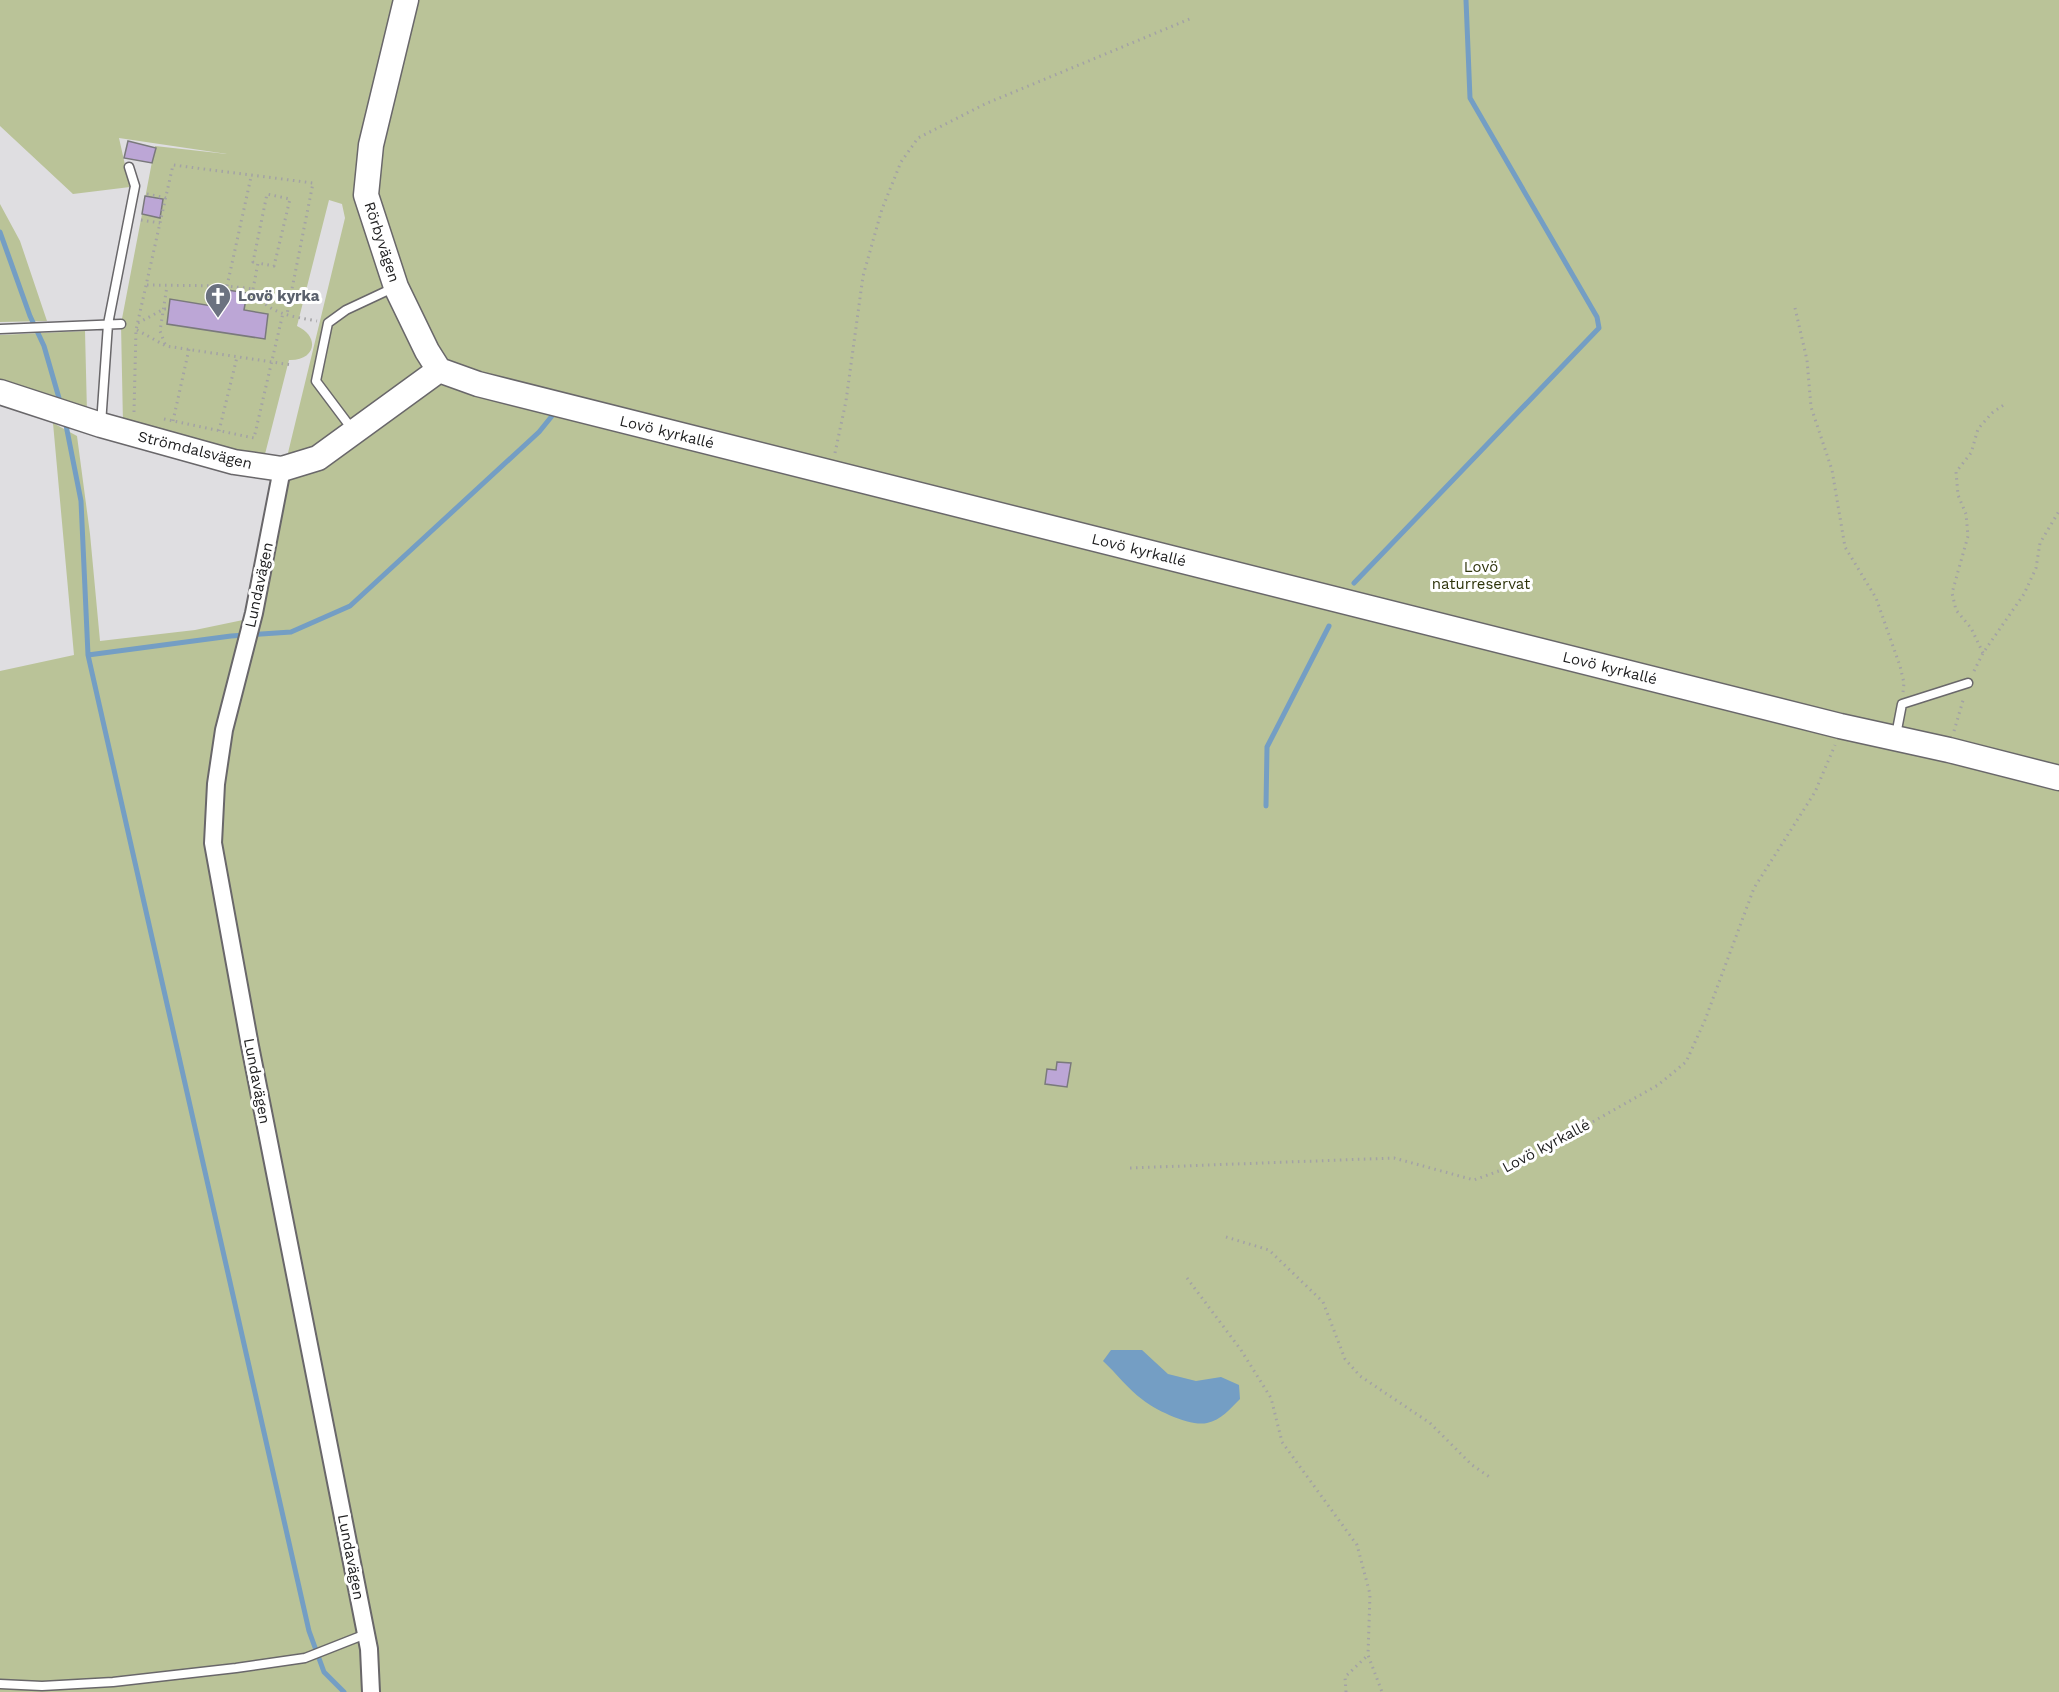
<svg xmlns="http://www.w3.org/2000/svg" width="2059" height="1692" font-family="'Work Sans',sans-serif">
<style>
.green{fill:#bac398}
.water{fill:#749ec4}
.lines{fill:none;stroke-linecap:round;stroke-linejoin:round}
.stream{stroke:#749ec4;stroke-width:5}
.building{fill:#bca6d6;stroke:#7a797c;stroke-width:1.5}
.lane-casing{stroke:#69676a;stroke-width:11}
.street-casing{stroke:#69676a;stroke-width:20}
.secondary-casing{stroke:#69676a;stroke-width:27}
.path{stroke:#a3a2a5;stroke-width:3;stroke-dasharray:1.5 4.5;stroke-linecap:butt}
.lane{stroke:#fff;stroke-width:8}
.street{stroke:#fff;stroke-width:16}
.secondary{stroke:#fff;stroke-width:24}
.labels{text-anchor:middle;stroke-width:6;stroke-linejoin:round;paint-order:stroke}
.street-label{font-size:15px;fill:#202021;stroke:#fff}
.worship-label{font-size:15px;font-weight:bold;fill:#5b616d;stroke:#fff;text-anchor:start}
.park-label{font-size:15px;fill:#2e340b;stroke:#fff}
</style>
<rect width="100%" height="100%" fill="#dfdee1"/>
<path class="green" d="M0 0H2059V1692H0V671L74 655 53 423 77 436 90 534 100 641 195 630 243 620 287 457 345 218 342 204 329 200 297 326C321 337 315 361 289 360L264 458 123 424 121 324 155 146 227 154 119 138 130 187 73 194 0 126Z
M0 204 20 241 47 321 0 322Z
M85 331 87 413 0 384V335Z"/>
<path class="water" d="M1111 1350H1142L1168 1374 1196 1381 1221 1377 1239 1385 1240 1399C1230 1409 1221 1420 1207 1423 1191 1427 1155 1410 1143 1400 1128 1389 1116 1373 1103 1361Z"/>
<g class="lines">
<path class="stream" d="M0 232 30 316 44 346 61 405
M65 420 81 501 88 655 309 1631 324 1672 344 1692
M1354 583 1599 328 1597 317 1470 98 1466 0
M88 655 231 636 291 632 350 606 539 432 556 411
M1266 806 1267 747 1329 626"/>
</g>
<path class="building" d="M128 141 156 148 152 163 124 158Z
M145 196 163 199 160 218 142 214Z
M221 289 247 293 244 310 268 314 265 339 167 324 170 299 218 307Z
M1057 1062 1071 1063 1067 1087 1045 1084 1047 1069 1056 1070Z"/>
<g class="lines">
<g class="lane-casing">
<path id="lane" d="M0 329 121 324
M101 424 108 324 135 186 129 167
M352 429 316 381 328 323 346 310 393 288
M1896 735 1902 704 1968 683
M0 1684 42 1686 113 1682 236 1668 305 1658 366 1634"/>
</g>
<g class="street-casing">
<path id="street" d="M282 469 254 613 224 730 216 784 213 843 250 1046 369 1649 371 1692"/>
</g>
<g class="secondary-casing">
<path id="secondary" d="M406 0 371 145 366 195 396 287 427 351 439 370
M439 370 478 384 1840 726 1949 750 2059 778
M0 392 101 425 234 462 282 469 318 458 439 370"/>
</g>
<path class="path" d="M147 194 166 198
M141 220 160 223
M147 285 227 286 253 289C267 314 290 316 317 321
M227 286 251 177
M253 289 258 263 274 266 290 199 267 194 253 262 258 263
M1795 308 1807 360 1811 407 1832 470 1845 547 1876 598 1900 666 1904 683 1903 692
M138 323 164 309H169
M137 330 166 346 292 365
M165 344 160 331 167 286
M134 412 136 330 173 165 313 183 287 314
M164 419 254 438 283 313
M173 421 189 349
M219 431 237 357
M835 453 846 401 863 276 882 209 901 162 918 138 985 104 1192 18
M1983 653 1971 628 1956 610 1952 593 1968 536 1966 514 1958 495 1956 472 1971 453 1978 429 1992 413 2005 404
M1974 671 1983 653 2024 594 2036 568 2040 543 2059 511
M1954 731 1964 697
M1130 1168 1394 1158 1474 1180 1518 1164 1658 1085 1686 1062 1705 1020 1754 888 1815 792 1835 745
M1226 1237 1269 1250 1323 1302 1345 1359 1360 1376 1430 1423 1472 1465 1491 1478
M1187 1278 1241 1350 1271 1398 1282 1442 1357 1545 1370 1594 1368 1655 1382 1692
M1346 1692 1345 1677 1368 1655"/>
<use href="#lane" class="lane"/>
<use href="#street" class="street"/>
<use href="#secondary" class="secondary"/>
</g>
<defs>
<g id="church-pin" transform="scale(1.35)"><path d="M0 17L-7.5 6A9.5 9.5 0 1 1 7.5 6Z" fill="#6b7280" stroke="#fff"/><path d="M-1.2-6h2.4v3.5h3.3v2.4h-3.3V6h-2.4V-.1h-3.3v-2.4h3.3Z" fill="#fff"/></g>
</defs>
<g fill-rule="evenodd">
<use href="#church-pin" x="218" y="296"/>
</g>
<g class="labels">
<g class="street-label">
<text transform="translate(382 242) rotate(72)" y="5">Rörbyvägen</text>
<text transform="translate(667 432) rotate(14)" y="5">Lovö kyrkallé</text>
<text transform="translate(195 450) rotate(14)" y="5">Strömdalsvägen</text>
<text transform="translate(1139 550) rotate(14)" y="5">Lovö kyrkallé</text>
<text transform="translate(259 585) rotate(-78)" y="5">Lundavägen</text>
<text transform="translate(1610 668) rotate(14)" y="5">Lovö kyrkallé</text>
<text transform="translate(257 1081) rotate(79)" y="5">Lundavägen</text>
<text transform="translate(1546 1146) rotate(-28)" y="5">Lovö kyrkallé</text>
<text transform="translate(351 1557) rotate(79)" y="5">Lundavägen</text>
</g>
<g class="worship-label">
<text x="238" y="301">Lovö kyrka</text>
</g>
<g class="park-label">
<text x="1481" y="572">Lovö<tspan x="1481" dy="17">naturreservat</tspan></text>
</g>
</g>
</svg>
